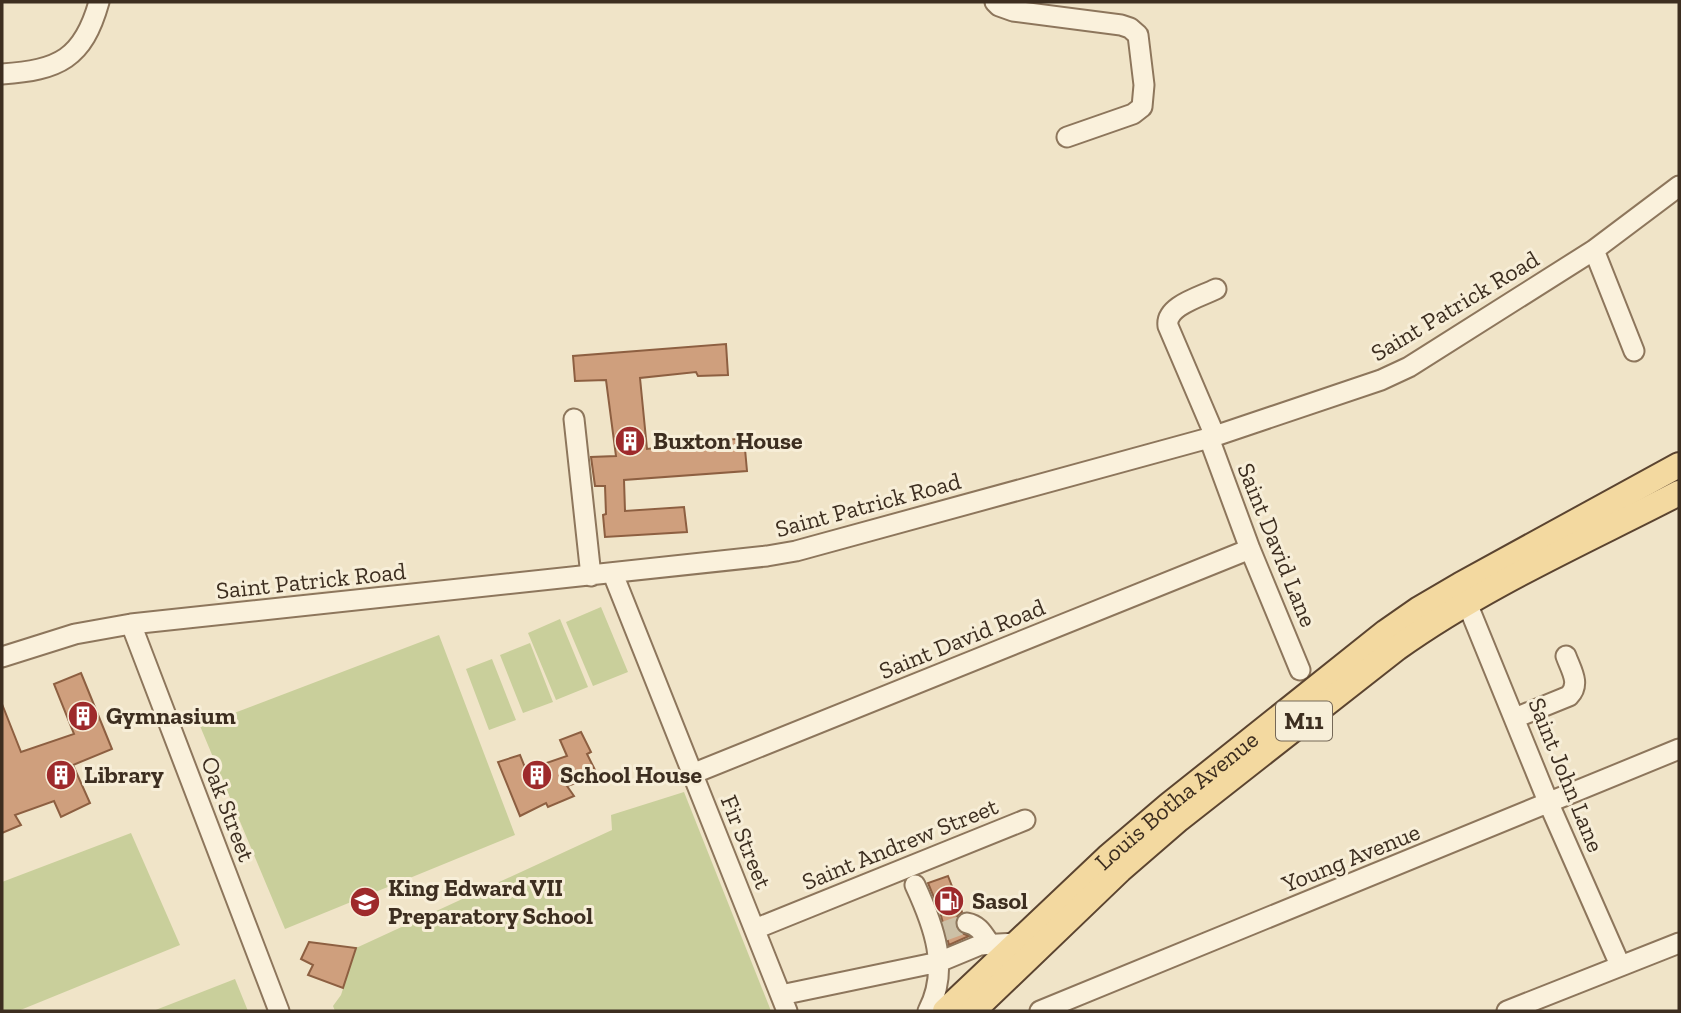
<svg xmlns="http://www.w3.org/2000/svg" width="1681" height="1013" font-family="'Zilla Slab',serif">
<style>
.green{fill:#c9cf9b}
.building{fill:#cf9f7d;stroke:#8d5f41;stroke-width:2}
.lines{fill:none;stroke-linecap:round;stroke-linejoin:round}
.minor-tunnel{stroke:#ccc0a6;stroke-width:19;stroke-dasharray:19 10;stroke-linecap:butt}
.minor-casing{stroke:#8d765c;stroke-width:23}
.major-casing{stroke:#5b4430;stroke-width:28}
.minor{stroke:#faf1dc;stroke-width:19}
.major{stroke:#f3d9a0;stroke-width:24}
.labels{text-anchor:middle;stroke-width:6;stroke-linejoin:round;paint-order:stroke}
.shield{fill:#f7eed8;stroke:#756857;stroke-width:2}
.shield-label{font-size:23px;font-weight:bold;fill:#3d2e20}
.street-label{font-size:24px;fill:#3d2e20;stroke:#f7eed8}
.poi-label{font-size:24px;font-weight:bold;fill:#3d2e20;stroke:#f7eed8;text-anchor:start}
</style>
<rect width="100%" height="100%" fill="#f0e4c8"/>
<path class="green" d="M601 607 628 672 593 686 566 622Z
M560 619 588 687 556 700 528 633Z
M439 635 515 835 285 929 200 726Z
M530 643 553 702 523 713 500 655Z
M492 659 516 720 489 730 466 669Z
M684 792 771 1011H335L333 1006 341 995 356 948 612 830 611 815Z
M131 833 180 945 18 1011H2V882Z
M235 979 248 1011H153Z"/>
<path class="building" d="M726 344 728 375 698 376 696 372 640 378 647 449 744 438 747 471 624 480 625 511 684 507 687 532 605 537 603 515 606 514 605 486H595L591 457 616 456 606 380 575 381 573 356Z
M81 673 112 749 73 765 90 803 61 817 54 801 15 815 21 825 2 833V704L21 752 74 734 54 684Z
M581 732 591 752 587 754 598 776 567 786 574 796 548 807 546 803 520 816 498 762 520 755 526 770 567 756 560 740Z
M948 876 962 912 955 919V927L959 932 969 936 949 945 940 912 928 883Z
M309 942 356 948 343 988 308 975 313 965 301 959Z"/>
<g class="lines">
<path class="minor-tunnel" d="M942 932 967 923"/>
<g class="minor-casing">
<path id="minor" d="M995 2 999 6 1013 11 1121 25 1130 28 1138 35 1144 85 1142 107 1133 114 1067 137
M2 74C59 70 83 59 99 2
M1594 250 1634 351
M574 419 591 576
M1215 436 1168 326C1165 306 1200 297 1216 289
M1209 438 1250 549 1300 670
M613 574 787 1011
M1467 603 1549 804 1620 965
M131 624 279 1011
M2 657 75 634 131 624 767 556 796 551 1209 438 1381 380 1409 367 1594 250 1679 186
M1515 718 1569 696C1581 684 1571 670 1566 656
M692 774 1250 549
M915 885C934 926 950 969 928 1011
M967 923C979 925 983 934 990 944
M755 929 1025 820
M781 995 939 962 980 945 1017 943
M1040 1011 1679 749
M1507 1011 1679 943"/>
</g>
<g class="major-casing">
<g id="major">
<path id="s1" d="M945 1011 1108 857 1169 805 1386 632 1419 609 1460 585 1679 465"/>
<path d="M973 1011 1120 870 1179 819 1397 648C1484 586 1584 542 1679 493"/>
</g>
</g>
<use href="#minor" class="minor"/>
<use href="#major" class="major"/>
</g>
<defs>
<g id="building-disc" transform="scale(1.575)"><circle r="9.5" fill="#9e2a2b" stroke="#f7eed8"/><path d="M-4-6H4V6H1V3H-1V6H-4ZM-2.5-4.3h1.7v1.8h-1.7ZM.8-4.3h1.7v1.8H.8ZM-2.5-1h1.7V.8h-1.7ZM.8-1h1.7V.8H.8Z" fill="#fff"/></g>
<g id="fuel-disc" transform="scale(1.575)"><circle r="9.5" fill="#9e2a2b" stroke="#f7eed8"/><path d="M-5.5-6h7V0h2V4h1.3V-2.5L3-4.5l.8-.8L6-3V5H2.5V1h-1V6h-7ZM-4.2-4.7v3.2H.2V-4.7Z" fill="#fff"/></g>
<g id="school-disc" transform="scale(1.575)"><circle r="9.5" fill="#9e2a2b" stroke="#f7eed8"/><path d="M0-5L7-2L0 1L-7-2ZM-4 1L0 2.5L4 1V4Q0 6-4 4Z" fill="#fff"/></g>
</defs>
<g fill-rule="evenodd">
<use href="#building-disc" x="630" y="441"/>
<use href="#building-disc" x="83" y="716"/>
<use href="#building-disc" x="61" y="775"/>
<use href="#building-disc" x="537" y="775"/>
<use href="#fuel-disc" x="949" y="901"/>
<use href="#school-disc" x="365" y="902"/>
</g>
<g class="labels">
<rect class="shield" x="1276" y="701.5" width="56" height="39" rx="5"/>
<g class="shield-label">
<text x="1304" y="729">M11</text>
</g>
<g class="street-label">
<text transform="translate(1455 306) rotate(-31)" y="8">Saint Patrick Road</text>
<text transform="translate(868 505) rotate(-15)" y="8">Saint Patrick Road</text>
<text transform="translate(1277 545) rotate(68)" y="8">Saint David Lane</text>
<text transform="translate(311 581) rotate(-6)" y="8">Saint Patrick Road</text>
<text transform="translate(962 639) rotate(-22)" y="8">Saint David Road</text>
<text transform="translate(1566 775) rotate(68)" y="8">Saint John Lane</text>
<text dy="8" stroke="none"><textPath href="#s1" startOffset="313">Louis Botha Avenue</textPath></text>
<text transform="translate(228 809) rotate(69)" y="8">Oak Street</text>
<text transform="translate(746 842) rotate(68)" y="8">Fir Street</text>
<text transform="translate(900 844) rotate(-22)" y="8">Saint Andrew Street</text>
<text transform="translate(1351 858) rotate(-22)" y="8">Young Avenue</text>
</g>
<g class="poi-label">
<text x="653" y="449">Buxton House</text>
<text x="106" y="724">Gymnasium</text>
<text x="84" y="783">Library</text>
<text x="560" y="783">School House</text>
<text x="388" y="896">King Edward VII<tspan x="388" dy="28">Preparatory School</tspan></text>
<text x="972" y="909">Sasol</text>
</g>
</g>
<rect width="1681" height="1013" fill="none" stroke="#3d2e20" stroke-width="7"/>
</svg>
